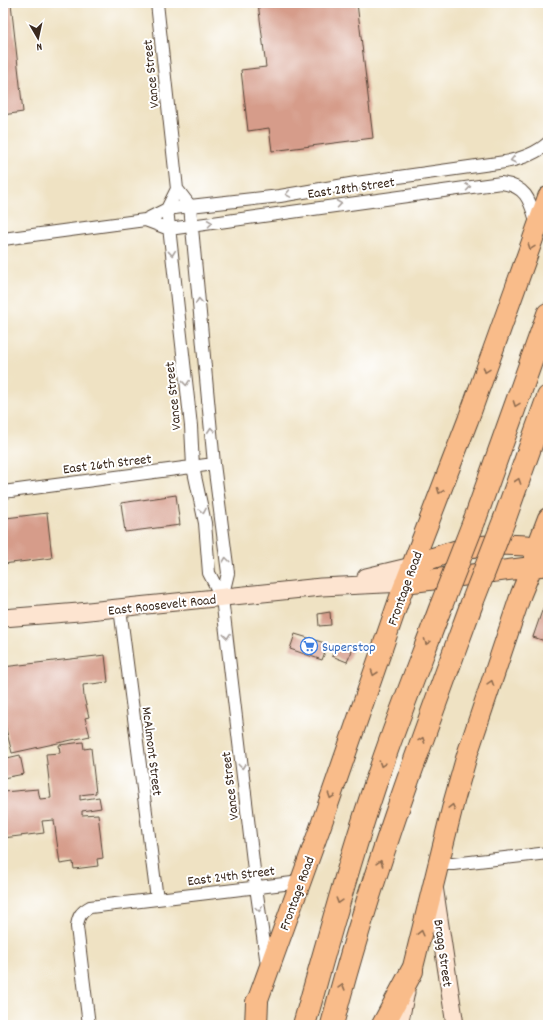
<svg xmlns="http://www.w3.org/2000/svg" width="551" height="1028" font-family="Dekko,sans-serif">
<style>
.building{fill:#d69c8a}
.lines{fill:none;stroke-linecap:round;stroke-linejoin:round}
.street-casing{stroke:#564637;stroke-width:14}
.secondary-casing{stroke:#564637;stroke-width:19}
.primary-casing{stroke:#564637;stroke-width:22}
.highway-casing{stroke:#564637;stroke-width:24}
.street{stroke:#fff;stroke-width:12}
.secondary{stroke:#fde4d0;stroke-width:17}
.primary{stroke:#f9bc8a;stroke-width:20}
.highway{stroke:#f9bc8a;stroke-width:22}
.highway-bridge-casing{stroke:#564637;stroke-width:24;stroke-linecap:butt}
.highway-bridge{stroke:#f9bc8a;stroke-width:22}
.oneway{stroke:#a79f9a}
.oneway2{stroke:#906c4f}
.labels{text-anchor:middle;stroke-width:4;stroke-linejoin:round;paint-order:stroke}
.street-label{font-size:14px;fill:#3b2a1e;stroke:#fff}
.shop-label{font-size:14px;fill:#366cbe;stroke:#fff;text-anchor:start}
</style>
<rect width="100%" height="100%" fill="#fff"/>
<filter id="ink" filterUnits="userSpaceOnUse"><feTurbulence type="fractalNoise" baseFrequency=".025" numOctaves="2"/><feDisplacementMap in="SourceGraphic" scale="8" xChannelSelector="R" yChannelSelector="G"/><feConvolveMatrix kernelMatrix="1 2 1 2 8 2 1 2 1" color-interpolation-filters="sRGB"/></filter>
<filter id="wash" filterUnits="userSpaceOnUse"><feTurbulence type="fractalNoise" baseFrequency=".012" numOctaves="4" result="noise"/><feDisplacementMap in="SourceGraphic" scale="16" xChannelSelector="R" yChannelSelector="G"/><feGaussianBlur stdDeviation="0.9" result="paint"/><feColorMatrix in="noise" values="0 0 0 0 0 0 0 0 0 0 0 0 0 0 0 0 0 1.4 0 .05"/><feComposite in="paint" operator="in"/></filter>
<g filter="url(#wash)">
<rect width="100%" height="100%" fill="#efe2c3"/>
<g id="blocks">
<path class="building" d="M3 3H11L23 112 3 115Z
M258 3H357L373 138 272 151 269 128 248 131 241 70 266 67Z
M176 495 180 525 125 532 121 503Z
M3 511H5L6 518 47 513 52 558 3 564Z
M543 608 548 610V642L533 637Z
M330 612 331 625 319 626 318 614Z
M295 634 328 644 322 660 290 649Z
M337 645 352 651 347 662 332 656Z
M105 655 108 682 83 685 84 697 89 717 85 718 90 736 12 753 3 717V667Z
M83 742 84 749 91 748 96 793 80 795V800L99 797 101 808 82 811V815L98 814 103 858 97 859 98 866 74 869 73 862 60 864 54 820 42 821 44 833 3 838V792L38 789 40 799 51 798 46 754 60 753 59 745Z
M20 755 24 774 3 778V759Z"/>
</g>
</g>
<g filter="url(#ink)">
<use href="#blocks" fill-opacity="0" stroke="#564637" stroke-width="1"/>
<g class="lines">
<g class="street-casing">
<path id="street" d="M157 3 177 189 190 206 214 464 228 573 222 598 256 887 267 965
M177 189 167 209 191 426 193 467 205 523 209 573 222 598
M145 220 169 229 501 183C527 186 530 201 537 224
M3 239 145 220 167 209 190 206 280 196 356 183 505 162C520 159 536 154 548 143
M3 492 214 464
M120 608 157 899
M438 864H453L548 853
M89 1025 77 927C78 916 81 912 90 907L301 882"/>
</g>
<g class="secondary-casing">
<path id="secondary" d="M366 577 412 566
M3 618 79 612 321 587 405 583
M434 886 455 1025
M399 1025 406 992"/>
</g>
<g class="primary-casing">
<path id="primary" d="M412 566C428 560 445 553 462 549 490 543 520 544 548 548
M405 583 548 565
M412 971 454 801 467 755 521 594 532 567 537 547 548 518
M257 1002 320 828 401 594 468 420 548 197"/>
</g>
<g class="highway-casing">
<path id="highway" d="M505 518 548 397
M475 519 548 314
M256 1025 257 1002
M304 1025C330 933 355 840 387 750 404 702 423 654 441 606
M332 1025C369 881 421 742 472 603
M383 1025 412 971"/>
</g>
<use href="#street" class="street"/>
<use href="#secondary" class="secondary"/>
<use href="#primary" class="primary"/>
<use href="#highway" class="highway"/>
<g class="highway-bridge-casing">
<path id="highway-bridge" d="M472 603 505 518
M441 606 475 519"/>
</g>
<use href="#highway-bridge" class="highway-bridge"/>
</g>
<defs><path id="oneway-chevron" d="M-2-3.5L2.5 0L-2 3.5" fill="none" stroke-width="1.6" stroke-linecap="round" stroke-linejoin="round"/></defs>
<g class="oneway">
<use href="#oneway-chevron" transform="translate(513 160) rotate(167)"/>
<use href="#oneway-chevron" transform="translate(468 187) rotate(-8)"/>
<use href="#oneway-chevron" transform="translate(288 194) rotate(170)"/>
<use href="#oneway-chevron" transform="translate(339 204) rotate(-8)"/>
<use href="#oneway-chevron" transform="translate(210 223) rotate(-8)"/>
<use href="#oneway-chevron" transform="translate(172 253) rotate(84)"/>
<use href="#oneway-chevron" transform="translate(199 301) rotate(-95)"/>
<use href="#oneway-chevron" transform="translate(186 383) rotate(84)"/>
<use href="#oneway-chevron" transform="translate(211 430) rotate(-95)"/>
<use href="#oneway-chevron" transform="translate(203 511) rotate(80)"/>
<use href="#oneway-chevron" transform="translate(226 560) rotate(-97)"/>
<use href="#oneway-chevron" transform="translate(227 636) rotate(83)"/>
<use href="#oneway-chevron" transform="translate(242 766) rotate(83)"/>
<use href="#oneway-chevron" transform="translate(259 909) rotate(82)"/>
</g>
<g class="oneway2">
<use href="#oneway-chevron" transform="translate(531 247) rotate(110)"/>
<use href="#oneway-chevron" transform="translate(486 370) rotate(110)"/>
<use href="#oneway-chevron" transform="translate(516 404) rotate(110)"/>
<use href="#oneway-chevron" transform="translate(518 481) rotate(-71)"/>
<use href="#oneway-chevron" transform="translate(440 491) rotate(111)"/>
<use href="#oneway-chevron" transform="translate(427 642) rotate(111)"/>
<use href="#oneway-chevron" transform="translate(374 673) rotate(109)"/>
<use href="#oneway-chevron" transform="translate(491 683) rotate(-72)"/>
<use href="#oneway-chevron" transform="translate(422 740) rotate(-70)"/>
<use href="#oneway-chevron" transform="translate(382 764) rotate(108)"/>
<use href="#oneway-chevron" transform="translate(331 796) rotate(109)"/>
<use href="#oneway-chevron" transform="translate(452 807) rotate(-76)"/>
<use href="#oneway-chevron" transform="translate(380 863) rotate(-72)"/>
<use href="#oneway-chevron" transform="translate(339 901) rotate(107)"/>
<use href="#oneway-chevron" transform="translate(421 933) rotate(-76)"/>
<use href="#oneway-chevron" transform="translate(342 987) rotate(-74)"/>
</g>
</g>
<defs>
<g id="supermarket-ring" transform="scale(0.9)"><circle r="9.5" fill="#fff" stroke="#3f7fe0" stroke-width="1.5"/><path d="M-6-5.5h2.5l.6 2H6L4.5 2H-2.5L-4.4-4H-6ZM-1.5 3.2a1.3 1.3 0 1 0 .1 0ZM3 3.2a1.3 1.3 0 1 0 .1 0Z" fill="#3f7fe0"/></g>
</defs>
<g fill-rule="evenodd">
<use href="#supermarket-ring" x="309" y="646"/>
</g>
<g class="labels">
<g class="street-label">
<text transform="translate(150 74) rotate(-96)" y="5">Vance Street</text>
<text transform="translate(351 187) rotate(-8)" y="5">East 28th Street</text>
<text transform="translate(172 396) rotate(-96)" y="5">Vance Street</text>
<text transform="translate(107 463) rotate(-7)" y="5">East 26th Street</text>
<text transform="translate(404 588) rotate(-70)" y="5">Frontage Road</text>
<text transform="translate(162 604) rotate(-6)" y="5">East Roosevelt Road</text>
<text transform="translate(153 751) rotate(83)" y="5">McAlmont Street</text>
<text transform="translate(229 786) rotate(-97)" y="5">Vance Street</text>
<text transform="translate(231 875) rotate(-7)" y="5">East 24th Street</text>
<text transform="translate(296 893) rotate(-70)" y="5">Frontage Road</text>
<text transform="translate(444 953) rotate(82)" y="5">Bragg Street</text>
</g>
<g class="shop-label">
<text x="322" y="651">Superstop</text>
</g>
</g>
<rect width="551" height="1028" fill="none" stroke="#fff" stroke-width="16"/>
<g transform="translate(38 38) rotate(171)" stroke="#ffffff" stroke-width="3" paint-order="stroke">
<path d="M0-3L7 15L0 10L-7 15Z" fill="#3b2a1e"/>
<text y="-6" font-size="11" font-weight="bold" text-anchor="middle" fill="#3b2a1e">N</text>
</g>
</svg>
